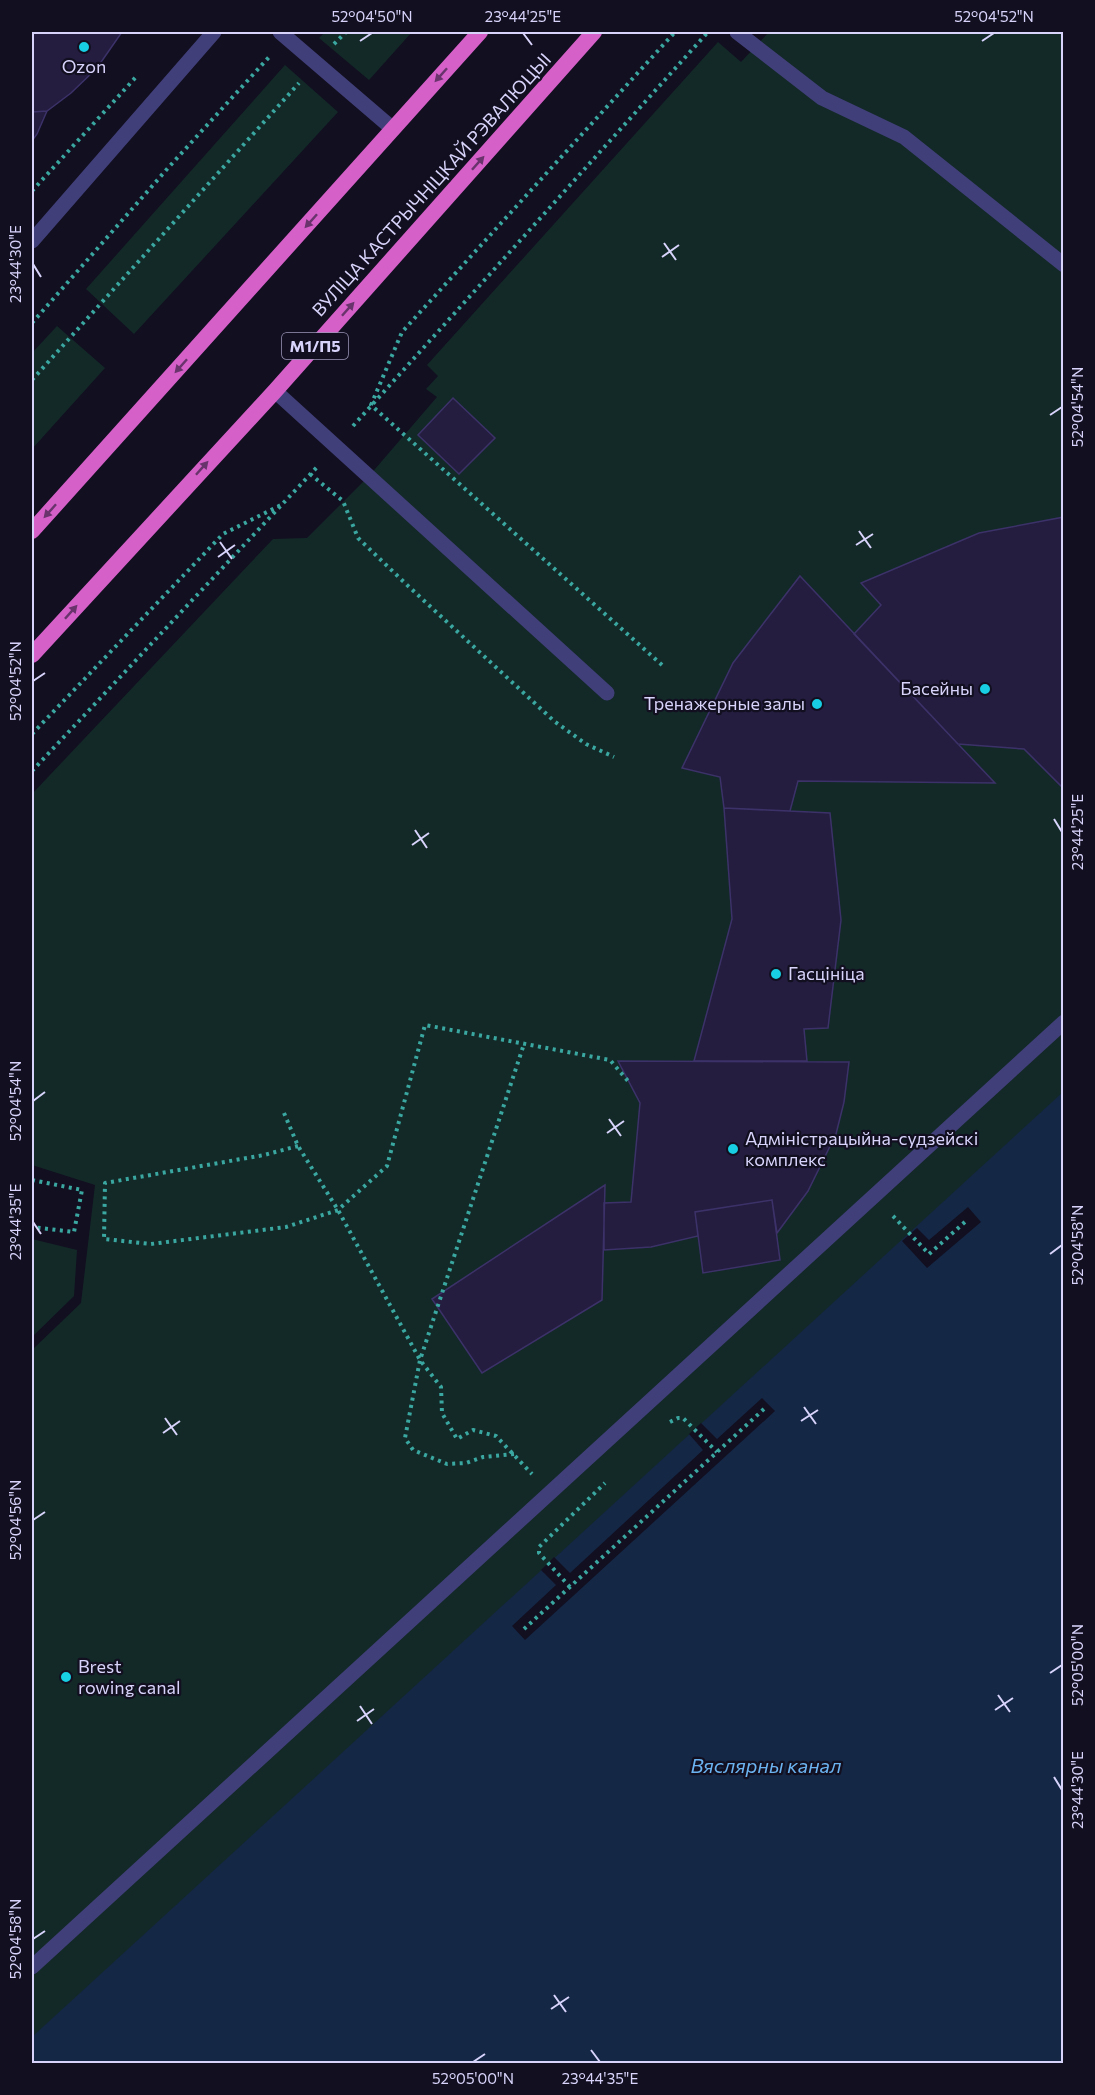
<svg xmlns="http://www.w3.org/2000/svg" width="1095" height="2095" font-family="Commissioner,sans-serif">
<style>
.green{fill:#132928}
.water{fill:#142745}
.pier{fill:#120f20}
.building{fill:#241d3f;stroke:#3c3269;stroke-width:1.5}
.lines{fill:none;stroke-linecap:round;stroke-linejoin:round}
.path{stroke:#3aa7a0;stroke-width:4;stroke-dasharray:3 4.5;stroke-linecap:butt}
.service{stroke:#413f7a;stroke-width:15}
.trunk{stroke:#d460c8;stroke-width:16}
.oneway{fill:#69336c}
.ticks{fill:none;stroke:#d7d3fa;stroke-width:2}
.poi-dot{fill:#17cee2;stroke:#120f20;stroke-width:2}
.labels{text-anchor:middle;stroke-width:4.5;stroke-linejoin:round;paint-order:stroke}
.shield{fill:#120f20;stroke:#9c98b9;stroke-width:1.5}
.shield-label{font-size:16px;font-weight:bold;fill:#d7d3fa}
.poi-label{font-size:18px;fill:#d7d3fa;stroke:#120f20;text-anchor:start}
.street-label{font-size:18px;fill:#d7d3fa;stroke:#120f20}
.water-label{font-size:20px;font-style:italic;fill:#6bb3f0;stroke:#120f20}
.neatline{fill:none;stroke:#d7d3fa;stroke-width:2}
.ticks-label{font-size:15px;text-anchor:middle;fill:#d7d3fa}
</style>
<rect width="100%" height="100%" fill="#120f20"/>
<path class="green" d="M325 32H412L369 80 319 38Z
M769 32H1063V2063H32V1350L81 1303 95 1185 32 1165V794L273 539 307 538 369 476 437 397 426 389 438 376 427 365 718 42 741 62Z
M285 65 338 112 134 334 86 289Z
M57 326 105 368 32 449V353Z
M32 1239 77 1250 74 1296 32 1337Z"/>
<path class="water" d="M1063 1092V2063L32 2064V2037Z"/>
<path class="pier" d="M968 1207 981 1222 927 1268 902 1241 917 1228 929 1240Z
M762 1398 775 1411 525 1640 512 1626 556 1585 541 1570 554 1557 570 1573 703 1450 689 1434 701 1423 717 1439Z"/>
<path class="building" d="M32 32H122L97 68 71 93 47 111 32 112Z
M47 111 37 134 32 141V112Z
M453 398 495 438 459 474 418 435Z
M1064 517V776L1063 788 1024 749 958 744 854 634 881 605 861 583 979 533Z
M800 576 958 744 995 783 798 781 790 811 724 808 720 777 682 768 733 663Z
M724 808 830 813 841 920 828 1028 804 1029 807 1061H694L732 919Z
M618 1061 849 1062 844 1102 836 1134 808 1191 777 1233 772 1200 695 1212 698 1236 651 1247 604 1250V1203L631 1202 640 1103Z
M605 1185 602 1300 482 1373 432 1299Z
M772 1200 780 1260 703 1273 695 1212Z"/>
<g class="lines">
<path class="path" d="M334 44 346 32
M32 191 136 77
M32 323 168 168 270 56
M32 380 299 83
M353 426 708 32
M310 474 343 501 358 538 406 584 554 721 586 744 614 757
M662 665 371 405 402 332 675 32
M32 734 223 534 281 505
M32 771 319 465
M284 1113 298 1146 338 1210 420 1360 441 1387 442 1413 457 1439 473 1430 496 1436 532 1474
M298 1146 264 1155 105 1183 104 1239 151 1244 286 1227 338 1210 387 1166 425 1025 610 1060 628 1081
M32 1180 82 1190 74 1232 32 1227
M893 1216 929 1254 967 1220
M670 1422 678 1418H683L717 1452
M514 1454 483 1457 466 1463 447 1464 413 1450 405 1438 420 1360 524 1044
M570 1587 539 1553V1547L605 1483
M524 1629 764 1409"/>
<path class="service" d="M280 32 393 129
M737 32 822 98 904 137 1064 265
M32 241 214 32
M275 391 607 693
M32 1967 1064 1022"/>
<path class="trunk" d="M32 531 480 32
M32 655 275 391 594 32"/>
</g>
<defs><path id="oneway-solid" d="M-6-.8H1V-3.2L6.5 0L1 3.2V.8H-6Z" transform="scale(1.5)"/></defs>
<g class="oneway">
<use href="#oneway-solid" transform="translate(441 75) rotate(132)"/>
<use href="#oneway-solid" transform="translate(478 163) rotate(-48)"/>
<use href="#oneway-solid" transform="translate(311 221) rotate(132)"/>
<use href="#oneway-solid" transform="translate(348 309) rotate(-48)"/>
<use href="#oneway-solid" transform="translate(181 366) rotate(132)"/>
<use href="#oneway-solid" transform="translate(202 468) rotate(-48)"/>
<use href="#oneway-solid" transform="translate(50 511) rotate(132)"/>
<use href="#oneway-solid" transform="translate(71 612) rotate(-48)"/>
</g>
<path class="ticks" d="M523 33 532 45M360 41 372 33M982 41 994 33M664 243 676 260M662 257 679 245M33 264 41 277M1050 415 1062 407M859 531 871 548M220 542 232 559M856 545 873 534M218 557 235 545M33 681 45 673M1054 819 1062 832M415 830 427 848M412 845 429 833M33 1101 45 1092M609 1119 621 1136M607 1133 624 1121M33 1222 41 1234M1050 1254 1062 1245M804 1407 816 1424M165 1418 177 1435M801 1421 818 1410M163 1433 180 1421M33 1520 45 1512M1050 1673 1062 1665M998 1695 1010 1712M360 1706 372 1724M995 1710 1013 1698M357 1721 374 1709M1054 1777 1062 1790M33 1939 45 1931M554 1995 566 2012M551 2009 569 1997M591 2050 600 2062M473 2062 485 2054"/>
<g class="poi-dot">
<circle cx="84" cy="47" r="6"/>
<circle cx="985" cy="689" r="6"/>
<circle cx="817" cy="704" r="6"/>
<circle cx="776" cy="974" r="6"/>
<circle cx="733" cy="1149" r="6"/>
<circle cx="66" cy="1677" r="6"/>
</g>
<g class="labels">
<rect class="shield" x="282" y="333" width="66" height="26" rx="4.5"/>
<g class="shield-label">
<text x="315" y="352">М1/П5</text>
</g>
<g class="poi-label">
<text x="84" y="73" text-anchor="middle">Ozon</text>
<text x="973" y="695" text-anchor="end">Басейны</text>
<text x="805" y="710" text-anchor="end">Тренажерные залы</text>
<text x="788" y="980">Гасцініца</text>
<text x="745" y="1145">Адміністрацыйна-судзейскі<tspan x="745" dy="21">комплекс</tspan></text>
<text x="78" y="1673">Brest<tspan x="78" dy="21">rowing canal</tspan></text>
</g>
<g class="street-label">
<text transform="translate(432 185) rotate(-48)" y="6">ВУЛІЦА КАСТРЫЧНІЦКАЙ РЭВАЛЮЦЫІ</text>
</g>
<g class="water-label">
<text x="766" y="1773">Вяслярны канал</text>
</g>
</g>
<rect width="1095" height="2095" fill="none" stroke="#120f20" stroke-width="66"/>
<rect x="33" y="33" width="1029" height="2029" class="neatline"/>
<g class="ticks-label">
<text x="372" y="22">52°04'50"N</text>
<text x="523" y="22">23°44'25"E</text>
<text x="994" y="22">52°04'52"N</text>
<text transform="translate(16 264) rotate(-90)" y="5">23°44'30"E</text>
<text transform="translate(1078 407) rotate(-90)" y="5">52°04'54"N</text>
<text transform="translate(16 681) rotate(-90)" y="5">52°04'52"N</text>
<text transform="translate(1078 832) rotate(-90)" y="5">23°44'25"E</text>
<text transform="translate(16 1101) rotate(-90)" y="5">52°04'54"N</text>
<text transform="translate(16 1222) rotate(-90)" y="5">23°44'35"E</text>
<text transform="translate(1078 1245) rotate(-90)" y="5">52°04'58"N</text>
<text transform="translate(16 1520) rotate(-90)" y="5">52°04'56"N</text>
<text transform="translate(1078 1665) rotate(-90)" y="5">52°05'00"N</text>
<text transform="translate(1078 1790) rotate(-90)" y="5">23°44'30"E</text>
<text transform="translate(16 1939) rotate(-90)" y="5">52°04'58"N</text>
<text x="473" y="2084">52°05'00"N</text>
<text x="600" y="2084">23°44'35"E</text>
</g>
</svg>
